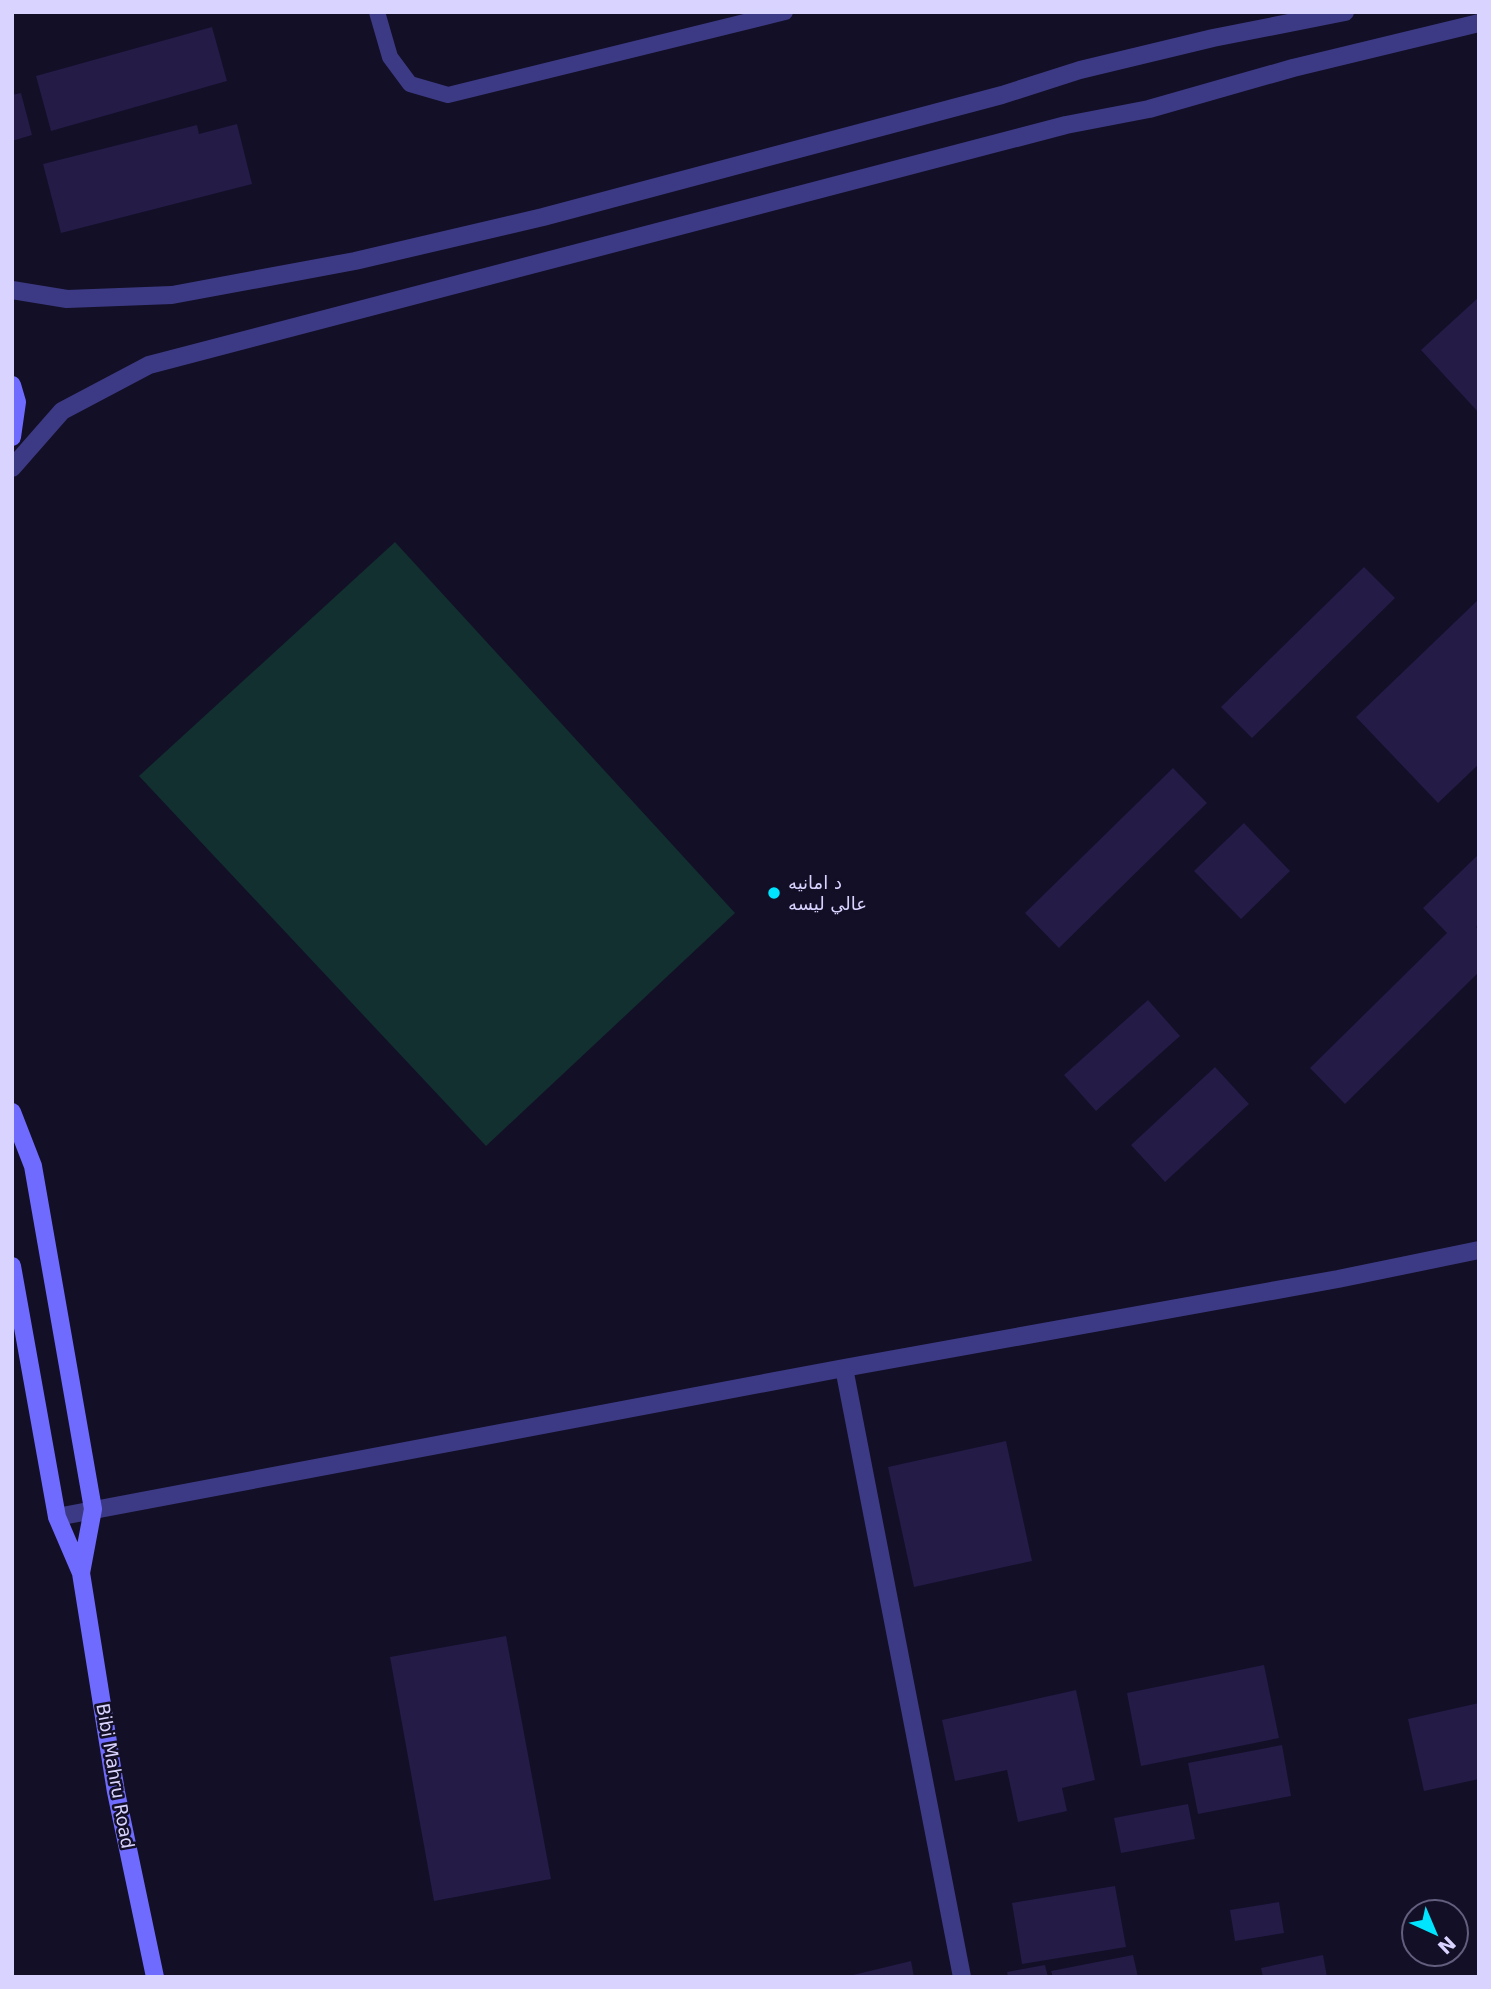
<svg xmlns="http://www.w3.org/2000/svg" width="1491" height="1989" font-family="'DejaVu Sans','Noto Sans Arabic',sans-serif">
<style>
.green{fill:#12302f}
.building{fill:#241b47}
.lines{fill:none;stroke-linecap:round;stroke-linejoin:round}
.lane{stroke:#3d3a85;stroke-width:16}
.street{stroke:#3d3a85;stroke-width:18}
.secondary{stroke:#6f6bff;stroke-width:18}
.poi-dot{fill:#00e5ff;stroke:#130f26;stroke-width:2.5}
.labels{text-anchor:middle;stroke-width:5;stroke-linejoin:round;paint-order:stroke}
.poi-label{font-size:18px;fill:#d9d4ff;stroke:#130f26;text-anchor:start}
.street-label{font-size:18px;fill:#d9d4ff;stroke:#130f26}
</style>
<rect width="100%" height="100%" fill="#130f26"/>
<path class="green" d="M395 542 735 913 486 1146 139 776Z"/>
<path class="building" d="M212 27 227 81 51 131 36 76Z
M21 93 32 135 12 141V95Z
M237 124 252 184 61 233 43 164 197 125 199 134Z
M1479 297V413L1421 350Z
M1364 567 1395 598 1252 738 1221 707Z
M1479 599V764L1438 803 1356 717Z
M1173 768 1207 803 1059 948 1025 913Z
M1244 823 1290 871 1241 919 1194 871Z
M1479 854V924L1476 927 1479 930V972L1345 1104 1310 1068 1447 933 1423 908Z
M1148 1000 1180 1036 1096 1111 1064 1075Z
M1215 1067 1249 1104 1165 1182 1131 1145Z
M1006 1441 1032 1561 914 1587 888 1467Z
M506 1636 551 1879 434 1901 390 1657Z
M1264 1665 1279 1738 1141 1766 1127 1693Z
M1076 1690 1095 1780 1062 1788 1067 1811 1018 1822 1007 1770 955 1781 942 1720Z
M1479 1703V1779L1424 1791 1408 1719Z
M1282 1745 1291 1796 1198 1814 1188 1763Z
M1188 1804 1195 1839 1121 1853 1114 1818Z
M1115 1886 1126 1947 1022 1964 1012 1903Z
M1279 1902 1284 1933 1235 1941 1230 1910Z
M1133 1955 1138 1977H1053L1051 1971Z
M1323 1955 1327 1977H1263L1261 1968Z
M911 1961 914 1977H849V1976Z
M1045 1965 1048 1977H1008L1007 1972Z"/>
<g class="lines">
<path class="lane" d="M377 12 390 57 410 84 448 95 785 12"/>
<path class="street" d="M12 290 67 299 172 295 355 261 543 217 1002 95 1080 70 1213 38 1345 12
M12 468 62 411 149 365 1066 125 1149 109 1293 68 1479 23
M844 1368 962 1977
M57 1517 844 1368 1338 1279 1479 1250"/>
<path class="secondary" d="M12 385 17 402 12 437
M12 1112 33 1166 93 1509 81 1573
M12 1266 57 1517 81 1573 116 1792 155 1977"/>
</g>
<circle class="poi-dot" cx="774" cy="893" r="7"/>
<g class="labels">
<g class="poi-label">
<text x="788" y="889">د امانیه<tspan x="788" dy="21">عالي لیسه</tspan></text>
</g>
<g class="street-label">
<text transform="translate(115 1776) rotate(80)" y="6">Bibi Mahru Road</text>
</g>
</g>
<rect width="1491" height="1989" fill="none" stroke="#d9d4ff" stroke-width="28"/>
<g transform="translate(1435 1933) rotate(136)"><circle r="33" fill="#130f26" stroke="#625e7d" stroke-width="2"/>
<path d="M0-5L12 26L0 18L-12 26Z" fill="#00e5ff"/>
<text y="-10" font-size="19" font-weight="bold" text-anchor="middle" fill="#d9d4ff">N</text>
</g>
</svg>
